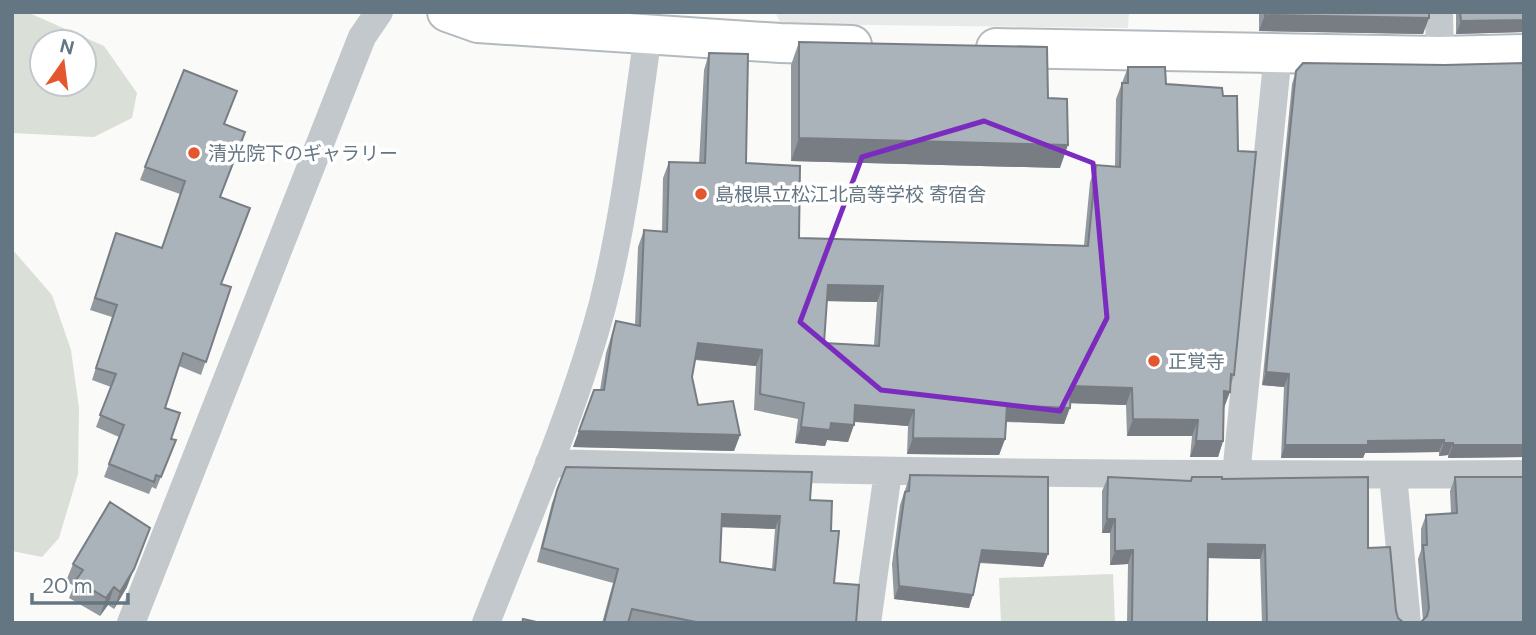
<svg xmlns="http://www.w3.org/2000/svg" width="1536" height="635" font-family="'DM Sans','Noto Sans JP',sans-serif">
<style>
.built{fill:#e8e9e9}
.green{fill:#dadfd7;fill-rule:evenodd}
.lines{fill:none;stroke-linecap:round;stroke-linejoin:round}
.secondary-casing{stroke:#b3babf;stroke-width:42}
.street{stroke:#c3c8cc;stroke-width:28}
.secondary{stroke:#fff;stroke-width:38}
.wall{fill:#929a9f;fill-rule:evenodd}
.shaded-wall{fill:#777d82}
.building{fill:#aab3b9;stroke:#777d82;stroke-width:2;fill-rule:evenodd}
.marked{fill:none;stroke:#7b2cbf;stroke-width:5;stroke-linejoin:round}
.poi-dot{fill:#e4572e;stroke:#fff;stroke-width:2.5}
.labels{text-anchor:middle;stroke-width:7;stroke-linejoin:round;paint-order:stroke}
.poi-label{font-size:19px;fill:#657683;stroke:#fff;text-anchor:start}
</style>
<rect width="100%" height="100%" fill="#fafaf8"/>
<path class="built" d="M775 12H1129L1128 28 781 24Z"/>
<path class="green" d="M12 12H27L104 46 137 93 132 118 94 137 12 133ZM42 42H84V84H42Z
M12 249 52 295 71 350 79 408 78 474 59 538 42 557 12 551Z
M1113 574 1115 623H1001L999 578Z"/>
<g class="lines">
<g class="secondary-casing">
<path id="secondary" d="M447 12 478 23 780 43 852 45
M996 48 1440 56 1524 54"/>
</g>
<path class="street" d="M1439 12 1440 56
M549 463C874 472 1199 476 1524 474
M1236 475 1278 53
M1393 475 1407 623
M131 623 362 37 379 12
M486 623C527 518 574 412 603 303 625 215 635 124 648 35
M867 623 888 472"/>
<use href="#secondary" class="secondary"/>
</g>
<path class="wall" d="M1259 12H1429L1423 34 1259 31Z
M1456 12H1524V32L1456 34Z
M799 42 1048 98 1060 168 791 161V65Z
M709 53 746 163 799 238 1084 245 1090 182 1096 165 1115 167 1116 99 1128 67 1166 84 1234 375 1224 407 1223 441 1218 457H1190L1192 436H1127L1126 405 1070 403 1064 424 1006 422 1005 439 999 455 907 454 908 426 854 422 848 442 827 440 825 446 795 443 798 419 754 410 756 366 695 360 692 377 698 405 740 435 734 451 573 447 594 390H600L606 353 616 321 635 325 638 247 644 230 662 231 663 178 669 162 699 163 704 70ZM827 301 877 302 874 345 824 343Z
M1296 71 1524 457 1448 458V455L1439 456V452L1365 453 1363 458H1281L1284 387 1262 385 1292 84Z
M224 124 220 197 221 284 231 287 201 375 179 366 165 408 171 439 176 440 156 489 152 487 149 494 104 477 119 437 96 427 111 387 92 380 112 317 90 310 116 233 162 248 180 194 140 180 145 167Z
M566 467 810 500 831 531 834 583 856 623H602L613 583 537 562 552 503ZM721 527 775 529 772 569 720 562Z
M910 475 1048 554 1043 567 979 563 969 608 894 599 892 564 900 505Z
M1108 477 1190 481 1192 477 1222 479 1368 548 1398 618 1404 623H1262L1260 559 1208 558 1207 623H1127L1128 564 1110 565V533H1102V491Z
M1455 477H1524L1423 621 1418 559 1421 550V529L1426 515 1451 513 1450 491Z
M73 564 127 587 114 609 108 605 100 616 69 598 74 586 66 581Z"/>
<path class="shaded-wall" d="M1265 15 1429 18 1423 34 1259 31Z
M1524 20 1523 32 1456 34 1461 21Z
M799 138 1068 145 1060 168 791 161Z
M828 285 883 286 877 302 822 301Z
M698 343 762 350 756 366 692 359Z
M1266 372 1289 374 1284 387 1262 385Z
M1071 386 1132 388 1126 405 1065 403Z
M1224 391 1230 392 1224 408Z
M855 405 914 410 908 426 849 421Z
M1007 405 1070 408 1064 424 1001 421Z
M1133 419 1198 420 1192 436H1127Z
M831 423 854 425 848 442 827 440 825 446 795 443 801 427Z
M579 431 740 435 734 451 573 447Z
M913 438 1005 439 999 455 907 454Z
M1444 440 1439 452 1365 453 1363 458H1281L1285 445 1368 441Z
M1196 441H1223L1218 457H1190Z
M1444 443H1453L1448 455 1439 456Z
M1453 445H1524V457L1448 458Z
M722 514 780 516 775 529 717 527Z
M1107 519H1115L1110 533H1102Z
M150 528 127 587 114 609 120 592Z
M1208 544 1265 545 1260 559 1203 558Z
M982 550 1048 554 1043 567 977 562Z
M1133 550 1128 564 1110 565 1115 551Z
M899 586 973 595 969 608 894 599Z
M114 587 108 605 100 616 106 598Z"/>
<path class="building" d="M1265 12H1429V18L1265 15Z
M1460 12H1524V20L1461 21Z
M799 42 1047 47 1048 98 1067 99 1068 145 799 138Z
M709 53 748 54 746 163 800 166 799 238 1088 246 1096 165 1120 167 1122 83H1128V67H1165L1166 84 1222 88 1223 96H1237L1238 151 1256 152 1234 375 1231 374 1230 392 1224 391 1223 441H1196L1198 420 1133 419 1132 388 1071 386 1070 408 1007 405 1005 439 913 438 914 410 855 405 854 425 831 423 830 430 801 427 804 403 760 394 762 350 698 343 692 377 698 405 733 401 740 435 579 431 594 390H604L612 337 616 321 640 326 644 230 667 232 669 162 705 163ZM828 285 883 286 879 346 824 343Z
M1303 63 1444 65 1524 63V445H1453V443H1444V440L1368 441V445H1285L1289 374 1266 372 1296 71Z
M184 70 237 91 224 124 245 132 220 197 250 208 221 284 231 287 206 362 183 353 165 408 180 413 171 439 176 440 161 477 156 475 154 482 109 464 124 425 100 415 116 374 96 368 117 305 95 298 116 233 162 248 185 181 145 167Z
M566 467 812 472 810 500 832 501 831 531H839L834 583 859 585 856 623H701L632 609 628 623H604L618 569 542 548 557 490ZM722 514 780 516 775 570 720 562Z
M910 475 1048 477V554L982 550 973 595 899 586 897 551 905 492 909 491Z
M1108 477 1191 481 1192 477H1222V479L1368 477V548L1390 547 1396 611 1398 618 1404 623H1267L1265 545 1208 544 1207 623H1132L1133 550 1115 551V519H1107Z
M1455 477H1524V623H1420L1427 616 1429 608 1423 545H1427L1426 515 1457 513Z
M110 502 150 528 134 569 120 592 114 587 106 598 76 580 83 570 73 564Z
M523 619 541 623H522Z"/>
<path class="marked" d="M984 121 1093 163 1107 318 1060 411 881 390 800 322 862 157Z"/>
<g class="poi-dot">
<circle cx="194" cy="153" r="7"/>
<circle cx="701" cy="194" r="7"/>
<circle cx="1154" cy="361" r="7"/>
</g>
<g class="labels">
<g class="poi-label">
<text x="208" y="160">清光院下のギャラリー</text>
<text x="715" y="201">島根県立松江北高等学校 寄宿舎</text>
<text x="1168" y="368">正覚寺</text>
</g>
</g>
<rect width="1536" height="635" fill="none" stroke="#657683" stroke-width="28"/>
<g transform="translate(63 63) rotate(14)"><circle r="33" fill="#ffffff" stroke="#c1c8cd" stroke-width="2"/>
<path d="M0-5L12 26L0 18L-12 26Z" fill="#e4572e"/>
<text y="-10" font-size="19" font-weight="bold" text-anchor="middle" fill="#657683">N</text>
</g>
<path d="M32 593v10h96v-10" fill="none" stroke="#657683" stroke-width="3.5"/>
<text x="42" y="593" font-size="21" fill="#657683" stroke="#ffffff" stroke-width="5" paint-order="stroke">20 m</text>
</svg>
